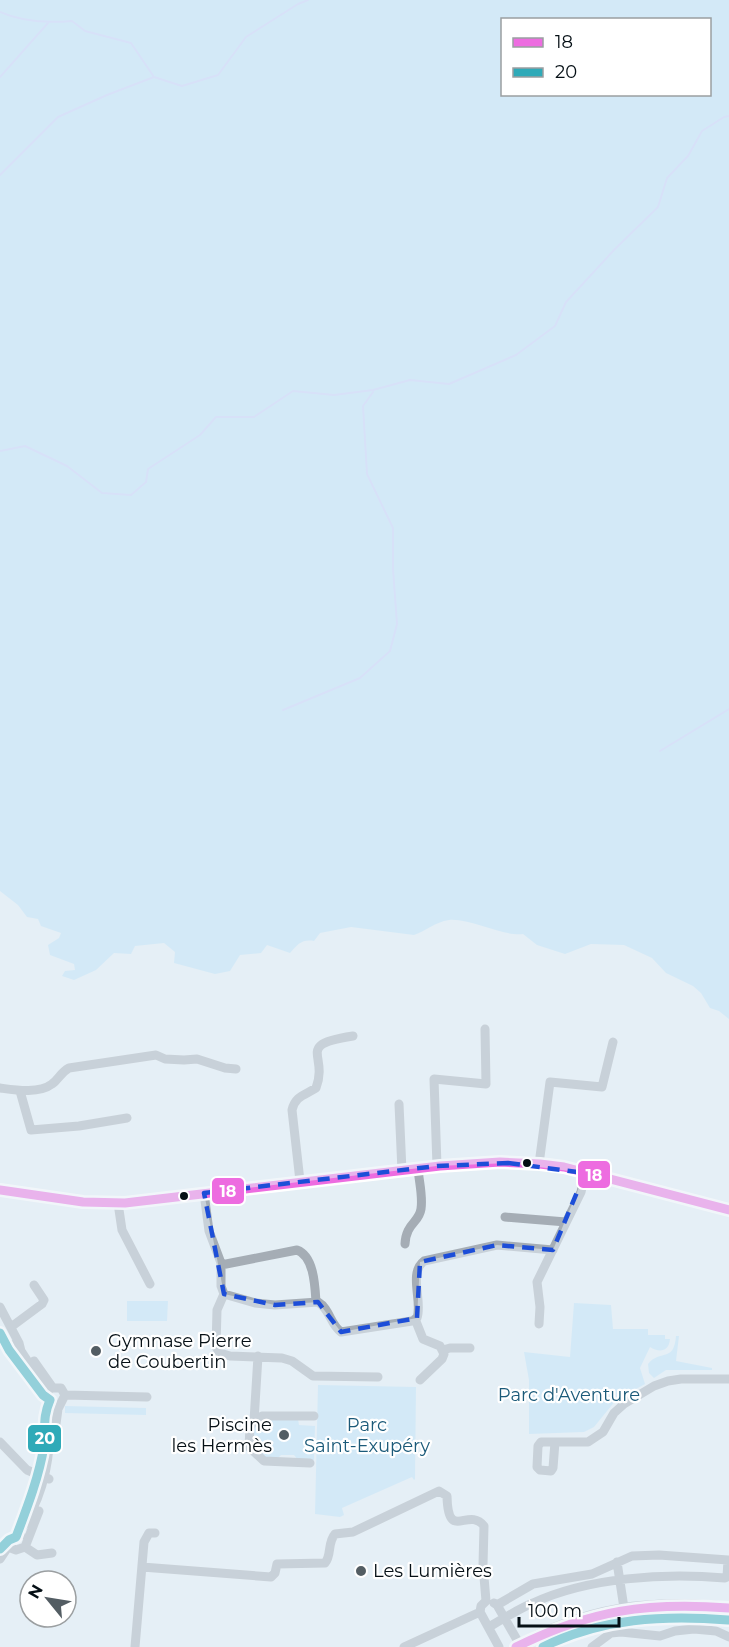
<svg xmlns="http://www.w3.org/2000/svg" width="729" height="1647" font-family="Montserrat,sans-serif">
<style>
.green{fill:#bde3f9;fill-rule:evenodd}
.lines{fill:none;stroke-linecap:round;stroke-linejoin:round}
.stream{stroke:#c6d0fb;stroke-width:2}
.minor{stroke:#a5adb5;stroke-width:9}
.major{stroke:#a5afba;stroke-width:12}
.bus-1-casing{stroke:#fff;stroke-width:14}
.bus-2-casing{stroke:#fff;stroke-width:14}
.bus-1{stroke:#ed6ce0;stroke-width:9}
.bus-2{stroke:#2faab8;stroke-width:9}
.marked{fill:none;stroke:#1d4ed8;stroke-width:4.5;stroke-dasharray:12 8;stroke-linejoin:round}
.bus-dot{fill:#050f15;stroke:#fff;stroke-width:2}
.poi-dot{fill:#535d63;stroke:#fff;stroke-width:2}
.labels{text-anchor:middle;stroke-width:4.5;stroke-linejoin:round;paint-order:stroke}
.poi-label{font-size:18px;fill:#050f15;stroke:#fff;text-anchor:start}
.park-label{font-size:18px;fill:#1b5a79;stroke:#fff}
.line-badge{stroke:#fff;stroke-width:2}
.badge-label{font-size:16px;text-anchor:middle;font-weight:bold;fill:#fff}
</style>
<rect width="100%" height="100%" fill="#e5eff5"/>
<path class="green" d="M0 0H729V1019L719 1011 710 1008 701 993 693 986 666 973 652 958 624 945 591 944 565 954 537 945 523 934C504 937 470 918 449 920 435 922 426 931 414 935L351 927 320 933 314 941C302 939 298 944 290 953L267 945 261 953 240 955 230 971 215 974 174 963 175 952 164 943 135 946 131 954 114 953 96 970 74 980 62 976 65 971 75 970 74 964 50 955 48 945 59 938 61 933 41 926 38 919 27 917 18 905 0 891ZM502 20H710V94H502Z
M127 1301H168L167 1321H127Z
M574 1303 611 1305 613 1329H648V1335H665V1339H670C669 1352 659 1353 650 1347L640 1368 645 1384 616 1400 594 1427 584 1432 529 1434V1380L524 1352 570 1357Z
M676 1336H679L676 1361 712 1368V1370H666L654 1378 649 1373 648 1364C660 1349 674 1363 676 1336Z
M318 1385 416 1387 415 1479 414 1480 412 1477 342 1508 344 1515 340 1517 315 1514Z
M65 1406 146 1408V1415L65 1413Z
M298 1419 299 1425 315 1426 314 1460H298L294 1455H281L277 1459 266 1458 253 1445V1427L262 1420Z"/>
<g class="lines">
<path class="stream" d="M0 12C22 22 49 23 72 21L85 31 131 43 154 77 182 86 218 75 246 37 298 4 308 0
M0 77 48 23
M0 175 58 117 107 95 154 77
M0 451 25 446 67 466 102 493 131 495 146 482 148 469 200 435 216 417H254L293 391 334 395 373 390 410 380 449 384 516 355 555 326 566 302 614 250 658 207 667 178 688 156 702 131 724 117 729 116
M283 710 360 678 390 651 397 624 393 569V528L367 474 363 406 373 392
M660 751 729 709"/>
<path class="minor" d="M0 1088C15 1090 39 1094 52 1084 59 1079 60 1073 69 1068L156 1055 165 1059 184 1060 197 1059 225 1068 236 1069
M20 1091 31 1130 79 1126 127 1118
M399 1104 402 1171
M539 1164 550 1082 602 1087 613 1042
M437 1166 434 1079 486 1084 485 1029
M300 1181 292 1110C295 1096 305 1095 316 1088 329 1054 294 1045 353 1036
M0 1190 83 1202 125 1203C210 1192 296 1182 381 1173 433 1167 487 1159 540 1164 605 1171 665 1198 729 1210
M204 1193 209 1231 221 1263V1286L224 1294 217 1310 216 1347 220 1353 230 1356 282 1358 292 1361 313 1376 378 1377
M118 1203 122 1230 150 1284
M505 1217 566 1222
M405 1244C406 1223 419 1223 421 1209 423 1196 419 1181 418 1169
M221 1265 297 1250C314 1256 315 1286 316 1302
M224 1294 255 1303 275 1305 318 1302C330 1309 330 1324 341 1332L412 1321 417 1318C423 1302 408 1273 424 1261L497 1245 553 1250
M0 1307 19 1343 21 1351 48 1393 50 1401C52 1449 47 1495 17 1535
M415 1319 423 1339 440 1346 444 1354 442 1359 420 1380
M539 1324 540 1307 537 1282 581 1192 585 1173
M11 1327 42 1304 44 1300 34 1285
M0 1335 9 1344 15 1346 19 1343
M443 1350 450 1348H470
M258 1356 254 1421 250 1427 249 1447 264 1461 310 1463
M34 1361 53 1388
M53 1388H61L65 1395 58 1409 56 1424
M65 1395 147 1397
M254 1421 262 1416H314
M0 1442 27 1470 49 1479
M555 1442 553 1468 551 1471 540 1470 537 1467 538 1446 541 1442H588L603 1432 614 1413 624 1404 654 1386 668 1381 681 1379H729
M8 1547 16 1550 25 1547 39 1511
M25 1547 37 1555 52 1553
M0 1559 8 1547 9 1538 21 1535
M617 1562 624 1608
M142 1567 271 1577 275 1573 277 1564 325 1563C332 1555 327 1543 335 1534L353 1532 439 1491 447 1496C448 1543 468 1506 484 1526L483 1565 486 1601 481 1606 480 1612 499 1647
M494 1603 497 1605 520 1645
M489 1627C503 1619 518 1609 533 1603 589 1577 664 1573 725 1578L727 1577 728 1560 659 1555 632 1556 592 1574 533 1584 497 1605
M135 1647 144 1542 149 1533H155
M404 1647 480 1612
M592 1647 611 1633 621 1632 660 1636 675 1631 694 1629 716 1631 729 1637"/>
<path class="major" d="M516 1647C588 1608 648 1600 729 1608"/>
<g class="bus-1-casing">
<path id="bus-1" d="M0 1190 83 1202 125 1203 440 1166 500 1162 540 1164 564 1167 729 1210
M516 1647C591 1610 646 1602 729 1608"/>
</g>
<g class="bus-2-casing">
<path id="bus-2" d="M0 1333 9 1350 43 1395 50 1400C42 1419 46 1427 44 1446 39 1477 27 1508 16 1537L9 1540 0 1549
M543 1647C601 1618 664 1615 728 1620"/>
</g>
<use href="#bus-1" class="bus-1"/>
<use href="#bus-2" class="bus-2"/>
</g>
<path d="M0 0H729V1647H0ZM508 1163 585 1173 553 1250 497 1245 420 1262 417 1318 341 1332 318 1302 275 1305 224 1294 204 1193 437 1166Z" fill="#e5eff5" fill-opacity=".55" fill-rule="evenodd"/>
<path class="marked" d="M508 1163 585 1173 553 1250 497 1245 420 1262 417 1318 341 1332 318 1302 275 1305 224 1294 204 1193 437 1166Z"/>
<g class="bus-dot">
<circle cx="527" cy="1163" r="5"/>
<circle cx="184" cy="1196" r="5"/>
</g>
<g class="poi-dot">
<circle cx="96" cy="1351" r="6"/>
<circle cx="284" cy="1435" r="6"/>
<circle cx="361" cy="1571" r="6"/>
</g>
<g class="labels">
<g class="poi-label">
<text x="108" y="1347">Gymnase Pierre<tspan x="108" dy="21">de Coubertin</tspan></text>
<text x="272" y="1431" text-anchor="end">Piscine<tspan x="272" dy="21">les Hermès</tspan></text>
<text x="373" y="1577">Les Lumières</text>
</g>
<g class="park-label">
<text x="569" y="1401">Parc d'Aventure</text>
<text x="367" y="1431">Parc<tspan x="367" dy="21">Saint-Exupéry</tspan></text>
</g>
</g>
<g class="line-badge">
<rect x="577" y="1160" width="34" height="29" rx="6" fill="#ed6ce0"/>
<rect x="211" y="1177" width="34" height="28" rx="6" fill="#ed6ce0"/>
<rect x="27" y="1424" width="35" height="29" rx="6" fill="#2faab8"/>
</g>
<g class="badge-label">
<text x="594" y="1181">18</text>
<text x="228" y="1197">18</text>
<text x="45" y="1444">20</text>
</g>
<rect x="501" y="18" width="210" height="78" fill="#ffffff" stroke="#9b9fa1" stroke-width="1.5"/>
<rect x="513" y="38" width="30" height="9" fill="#ed6ce0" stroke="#9b9fa1" stroke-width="1.5"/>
<text x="555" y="48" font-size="18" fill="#050f15">18</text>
<rect x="513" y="68" width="30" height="9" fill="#2faab8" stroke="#9b9fa1" stroke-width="1.5"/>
<text x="555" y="78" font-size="18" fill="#050f15">20</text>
<g transform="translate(48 1599) rotate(300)"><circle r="28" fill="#ffffff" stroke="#9b9fa1" stroke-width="1.5"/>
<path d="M0-4.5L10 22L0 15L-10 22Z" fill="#535d63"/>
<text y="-9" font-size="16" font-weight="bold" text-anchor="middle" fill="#050f15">N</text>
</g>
<path d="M519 1617v9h100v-9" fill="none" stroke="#050f15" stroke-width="3"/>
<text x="528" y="1617" font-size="18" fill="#050f15" stroke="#ffffff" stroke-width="4.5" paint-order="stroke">100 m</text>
</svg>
